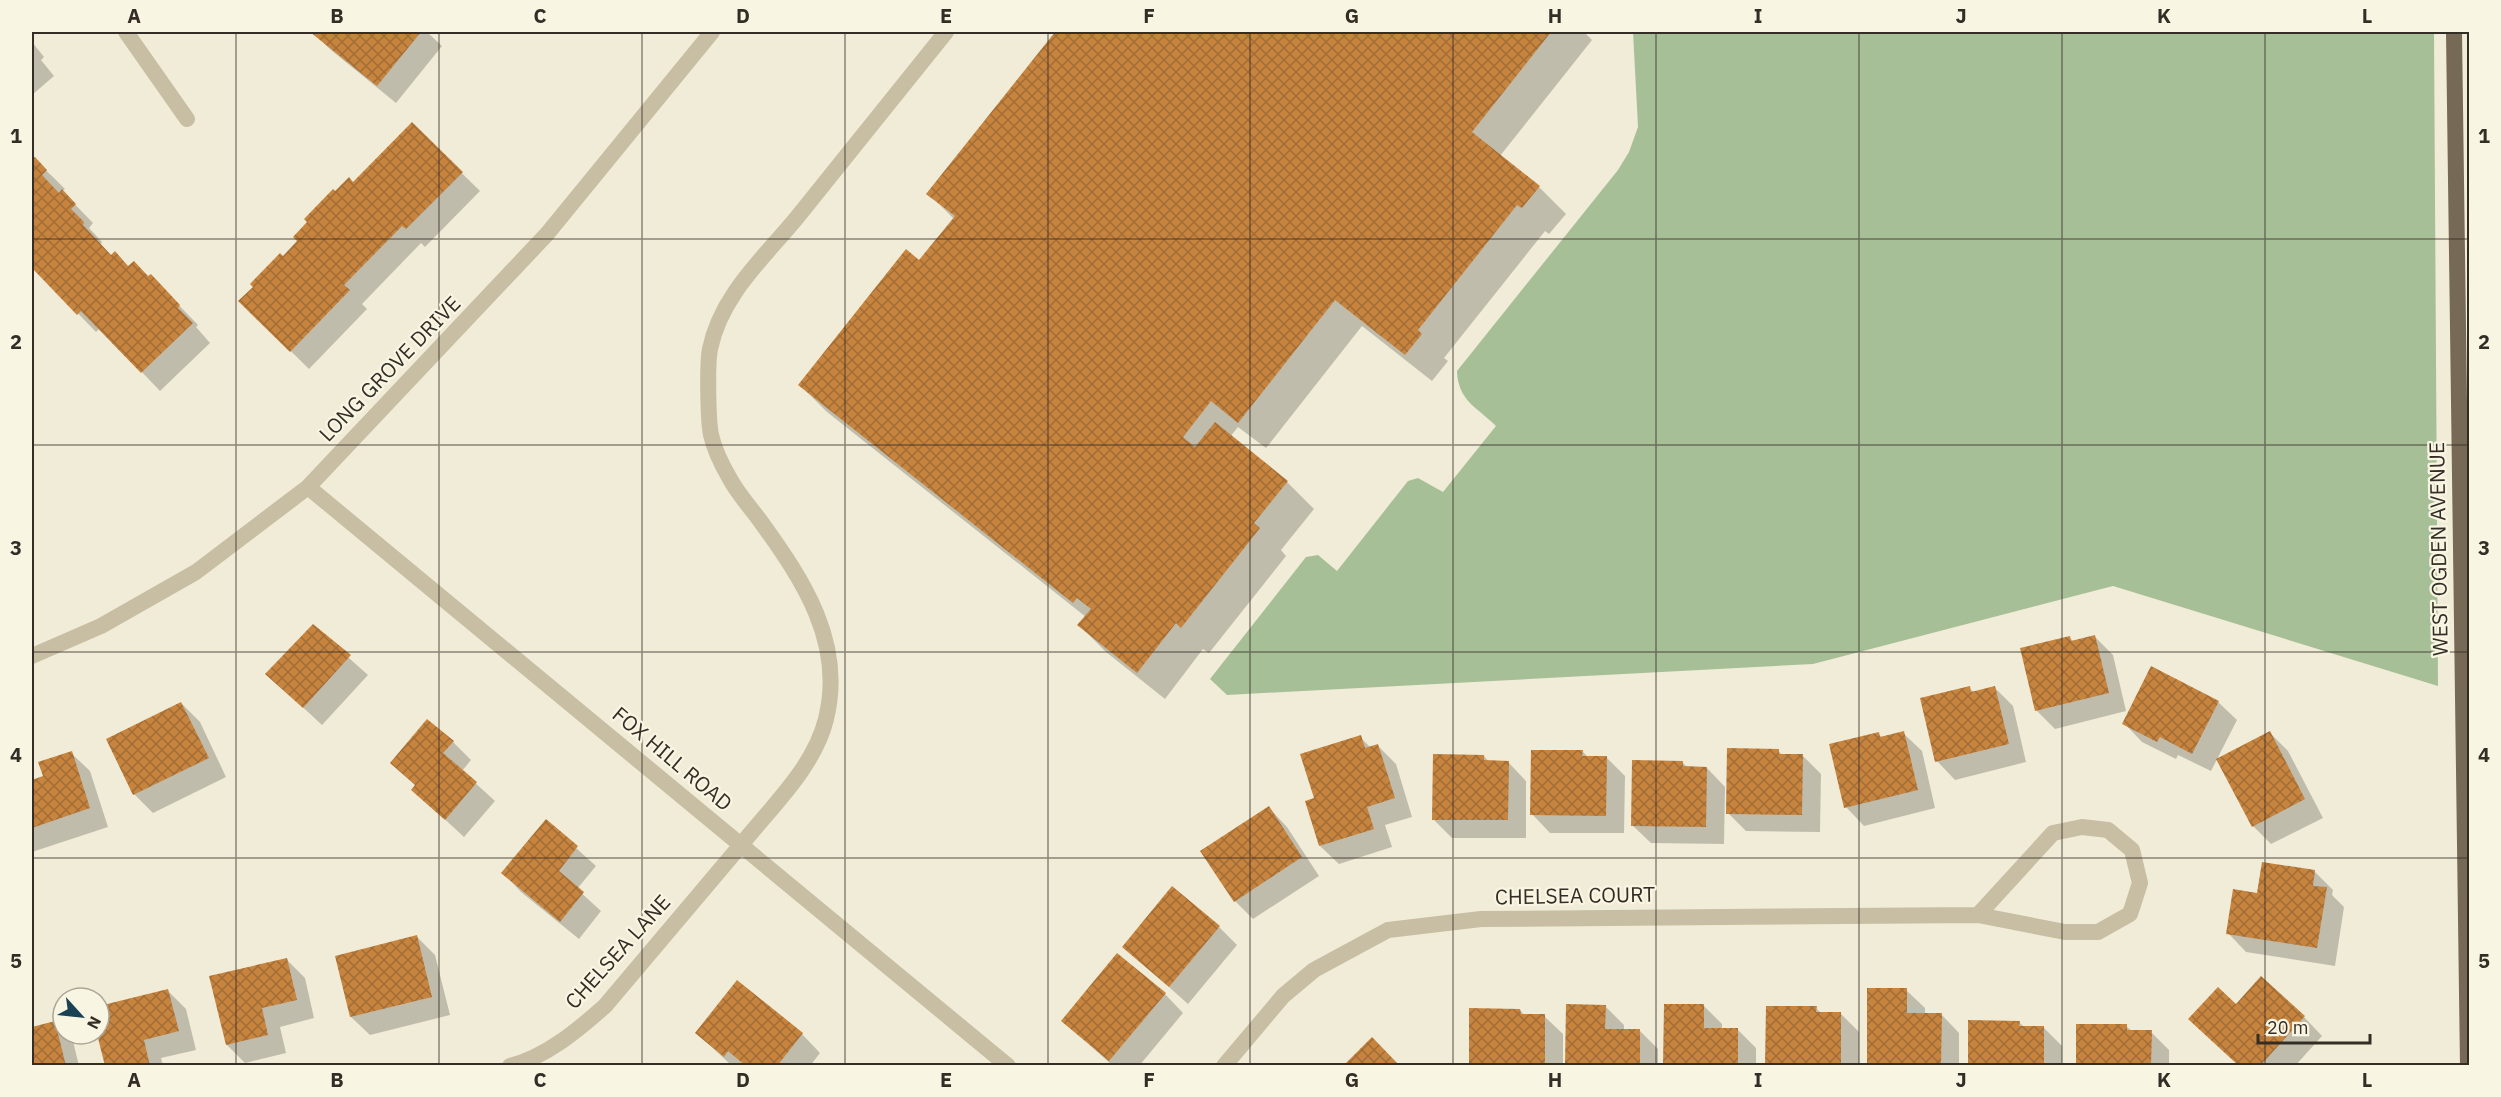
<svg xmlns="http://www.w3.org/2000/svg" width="2501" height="1097" font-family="'IBM Plex Sans',sans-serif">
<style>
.park{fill:#a7bf97}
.shadow{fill:#0003}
.building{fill:url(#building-cross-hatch)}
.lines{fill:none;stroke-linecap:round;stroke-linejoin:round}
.service{stroke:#c8bea3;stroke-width:16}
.minor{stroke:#c8bea3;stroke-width:16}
.primary{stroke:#766956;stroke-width:16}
.grid{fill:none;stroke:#332d25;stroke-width:1.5;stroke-opacity:0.55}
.labels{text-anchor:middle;stroke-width:4.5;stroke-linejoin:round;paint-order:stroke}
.street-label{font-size:21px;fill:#332d25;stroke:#f9f5e3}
.neatline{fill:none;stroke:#332d25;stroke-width:2}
.grid-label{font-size:20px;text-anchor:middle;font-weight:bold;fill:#332d25}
</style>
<defs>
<pattern id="building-cross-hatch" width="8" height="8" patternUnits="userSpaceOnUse" patternTransform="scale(1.5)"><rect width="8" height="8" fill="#c7843f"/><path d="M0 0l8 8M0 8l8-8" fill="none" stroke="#a26c35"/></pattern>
</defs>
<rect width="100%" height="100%" fill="#f1ecd7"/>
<path class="park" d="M1633 32H2434L2438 686 2113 586 1813 664 1227 695 1210 679 1306 557 1318 555 1337 571 1408 481 1418 478 1443 492 1496 426C1477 407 1458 401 1457 371L1618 170 1629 152 1638 127Z"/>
<path class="shadow" d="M312 32H427L442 46 396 103 331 50Z
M1057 32H1584L1592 40 1500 156 1539 187 1566 214 1549 234 1545 231 1444 358 1448 361 1432 381 1362 326 1266 448 1238 427 1230 437 1287 482 1314 509 1281 550 1286 556 1209 653 1203 649 1165 699 1106 652 1079 625 1086 617 827 412 800 385 920 262 954 219 928 193Z
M32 42 44 57 41 60 54 76 32 95Z
M412 124 480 191 425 247 421 243 362 304 367 309 309 369 240 301 299 241 335 193 353 184Z
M32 160 33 161 35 160 54 178 65 189 62 191 93 223 89 228 102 242 100 245 111 257 149 278 169 295 198 325 196 327 210 343 160 391 100 328 96 332 32 266Z
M313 626 368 675 322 725 267 674Z
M2094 636 2113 655 2126 711 2055 729 2037 711 2022 649 2069 637 2074 642Z
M1994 687 2013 706 2026 762 1955 780 1937 761 1969 688 1974 692Z
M2218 702 2237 720 2211 771 2178 755 2176 759 2142 742 2124 723Z
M181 703 200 722 226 777 153 813 134 794 108 739Z
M1903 733 1922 751 1935 808 1864 826 1846 807 1878 734 1883 738Z
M2270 733 2288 751 2323 818 2271 844 2253 826Z
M1360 737 1371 748 1378 746 1396 764 1412 817 1385 825 1392 847 1339 864 1320 846 1316 799Z
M453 742 471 760 462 771 495 801 464 837 413 790 416 786 392 763Z
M1778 750 1783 756H1803L1821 774 1820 832 1746 831 1728 813Z
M1582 751 1588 757H1606L1625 776 1624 833H1550L1532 814Z
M71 753 90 771 108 827 32 852V782L45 777Z
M1484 756 1489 762H1508L1526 781V838H1452L1433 819Z
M1682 762 1688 768H1707L1725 787 1724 844 1651 843 1632 825Z
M1269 808 1287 827 1319 876 1253 919 1235 901Z
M546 821 596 866 577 889 601 911 579 939 521 892 503 873Z
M2314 871 2333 890 2332 895 2344 907 2335 966 2246 952 2228 933 2258 894Z
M1219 927 1237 945 1188 1004 1124 947Z
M417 937 435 955 450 1015 370 1035 351 1017Z
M286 959 305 978 314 1018 280 1027 286 1053 245 1063 227 1045Z
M1906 990 1925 1008V1014H1941L1959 1033V1066H1868Z
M168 991 186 1009 196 1050 161 1058 163 1066H106Z
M1165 994 1183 1013 1139 1066H1113L1063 1021Z
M1605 1006 1624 1025V1030H1639L1658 1049V1066H1567Z
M1704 1006 1722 1024V1030H1738L1756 1048V1066H1665Z
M2236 1006 2304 1017 2322 1036 2295 1066H2240Z
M1816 1008 1822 1014H1841L1859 1032V1066H1766Z
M1520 1010 1525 1016H1544L1563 1034V1066H1470Z
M54 1022 63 1031V1034L73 1041 79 1066H32V1028Z
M2019 1022 2025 1028H2044L2062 1046V1066H1969Z
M2126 1026 2132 1031 2151 1032 2169 1050V1066H2077Z
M697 1033 802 1034 820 1053 810 1066H732Z"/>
<path class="building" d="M310 32H421L377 86Z
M1055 32H1551L1472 132 1540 186 1522 208 1517 205 1418 330 1422 334 1405 355 1335 300 1238 423 1211 401 1183 437 1195 447 1215 422 1288 481 1254 523 1260 528 1181 628 1176 623 1137 673 1077 625 1091 609 1077 598 1073 603 798 385 906 249 919 260 955 216 926 194Z
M412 122 463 172 406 229 402 226 344 285 350 290 290 352 238 301 253 287 250 284 280 253 283 256 297 241 293 237 307 222 304 219 333 189 335 191 349 177 353 182Z
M35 157 47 170 42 175 59 193 62 189 76 204 71 209 84 222 83 225 111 255 115 251 128 266 134 261 148 276 151 274 180 305 178 308 193 323 141 373 81 311 77 315 32 268V158Z
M313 624 351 655 303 708 265 674Z
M2095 635 2109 693 2035 711 2020 648 2070 636 2071 641Z
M2151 666 2219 701 2192 754 2160 737 2157 742 2122 724Z
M1970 686 1971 692 1995 686 2009 744 1935 762 1920 698Z
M181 702 209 758 133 795 106 739Z
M427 719 454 741 443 753 477 782 445 820 411 790 415 785 390 763Z
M1904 731 1918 790 1844 808 1829 744 1879 732 1880 737Z
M2270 731 2305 799 2252 827 2216 759Z
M1361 735 1365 748 1378 744 1395 798 1367 807 1374 829 1319 846 1305 801 1314 798 1300 754Z
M1727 748 1779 749V754H1803L1802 815 1726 814Z
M1531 750H1583L1582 756H1607L1606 816 1530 815Z
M72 751 90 808 32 828V780L43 776 38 762Z
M1433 754 1484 755V760L1509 761 1508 820H1432Z
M1632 760 1683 761V766L1707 767 1706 827 1631 826Z
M1269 806 1302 857 1234 902 1200 851Z
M546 819 578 846 559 871 584 892 560 922 501 873Z
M2262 862 2315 870 2313 886 2327 887 2317 948 2226 934 2233 889 2257 893Z
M1172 886 1220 926 1169 987 1122 947Z
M417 935 432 997 350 1017 335 956Z
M1117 953 1166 993 1109 1061 1061 1021Z
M287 958 297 1000 262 1008 268 1035 226 1045 209 976Z
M2261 976 2305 1016 2260 1066H2239L2188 1019 2218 987 2236 1004Z
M737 980 803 1033 777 1066H746L728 1051 724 1057 695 1033Z
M1867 988H1907V1013H1942L1941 1066H1867Z
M168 989 179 1031 144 1040 150 1066H105L97 1034 99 1006Z
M1566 1004 1606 1005 1605 1029H1640V1066H1565Z
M1664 1004H1704V1028H1738V1066H1663Z
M1766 1006H1817L1816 1012H1841V1066H1765Z
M1469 1008 1520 1009 1521 1014H1545V1066H1469Z
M1968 1020 2020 1021 2019 1026H2044V1066H1968Z
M55 1021 66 1066H32V1027Z
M2076 1024H2127V1030H2152L2151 1066H2076Z
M1372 1037 1400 1066H1343Z"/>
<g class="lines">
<path class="service" d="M741 845C771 807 814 768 826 719 845 643 803 580 761 522 751 508 738 494 730 479 723 467 714 448 711 435 708 420 707 363 710 349 721 294 766 256 799 215 848 154 897 93 946 32"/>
<path class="minor" d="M126 32 187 119
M308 487 1008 1066
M32 656 101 626 196 572 308 487 547 234 712 32
M510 1066C546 1057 578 1030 605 1006L741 845
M1224 1066 1283 996 1314 970 1388 930 1481 919 1978 915 2065 932H2098L2130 914 2140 883 2132 850 2108 830 2082 827 2053 833 1978 915"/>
<path class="primary" d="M2454 32 2468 1066"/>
</g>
<path class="grid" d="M236 32V1066M439 32V1066M642 32V1066M845 32V1066M1048 32V1066M1250 32V1066M1453 32V1066M1656 32V1066M1859 32V1066M2062 32V1066M2265 32V1066M32 239H2470M32 445H2470M32 652H2470M32 858H2470"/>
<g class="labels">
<g class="street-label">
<text transform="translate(390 369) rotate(-46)" y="7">LONG GROVE DRIVE</text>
<text transform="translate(2439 549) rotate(-91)" y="7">WEST OGDEN AVENUE</text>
<text transform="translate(672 759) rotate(40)" y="7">FOX HILL ROAD</text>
<text transform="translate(1575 896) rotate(-1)" y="7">CHELSEA COURT</text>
<text transform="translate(618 952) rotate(-48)" y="7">CHELSEA LANE</text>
</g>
</g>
<rect width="2501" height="1097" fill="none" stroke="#f9f5e3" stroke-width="66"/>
<g transform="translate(81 1016) rotate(117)"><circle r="28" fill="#f9f5e3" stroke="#aaa597" stroke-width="1.5"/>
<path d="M0-4.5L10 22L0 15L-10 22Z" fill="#1b4155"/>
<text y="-9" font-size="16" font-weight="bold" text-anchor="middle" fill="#332d25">N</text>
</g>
<path d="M2258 1034v9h112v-9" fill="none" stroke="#332d25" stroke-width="3"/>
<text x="2267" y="1034" font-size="18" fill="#332d25" stroke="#f9f5e3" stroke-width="4.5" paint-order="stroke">20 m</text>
<rect x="33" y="33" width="2435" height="1031" class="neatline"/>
<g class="grid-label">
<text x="134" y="23">A</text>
<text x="337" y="23">B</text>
<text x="540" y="23">C</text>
<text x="743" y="23">D</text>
<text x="946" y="23">E</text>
<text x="1149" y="23">F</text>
<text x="1352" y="23">G</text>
<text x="1555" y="23">H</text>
<text x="1758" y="23">I</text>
<text x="1961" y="23">J</text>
<text x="2164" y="23">K</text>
<text x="2367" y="23">L</text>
<text x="16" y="143">1</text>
<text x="2484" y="143">1</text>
<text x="16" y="349">2</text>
<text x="2484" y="349">2</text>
<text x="16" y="555">3</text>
<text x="2484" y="555">3</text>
<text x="16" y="762">4</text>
<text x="2484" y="762">4</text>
<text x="16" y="968">5</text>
<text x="2484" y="968">5</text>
<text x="134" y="1087">A</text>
<text x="337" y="1087">B</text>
<text x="540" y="1087">C</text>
<text x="743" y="1087">D</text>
<text x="946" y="1087">E</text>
<text x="1149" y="1087">F</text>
<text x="1352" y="1087">G</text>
<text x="1555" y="1087">H</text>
<text x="1758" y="1087">I</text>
<text x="1961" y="1087">J</text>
<text x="2164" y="1087">K</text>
<text x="2367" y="1087">L</text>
</g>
</svg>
